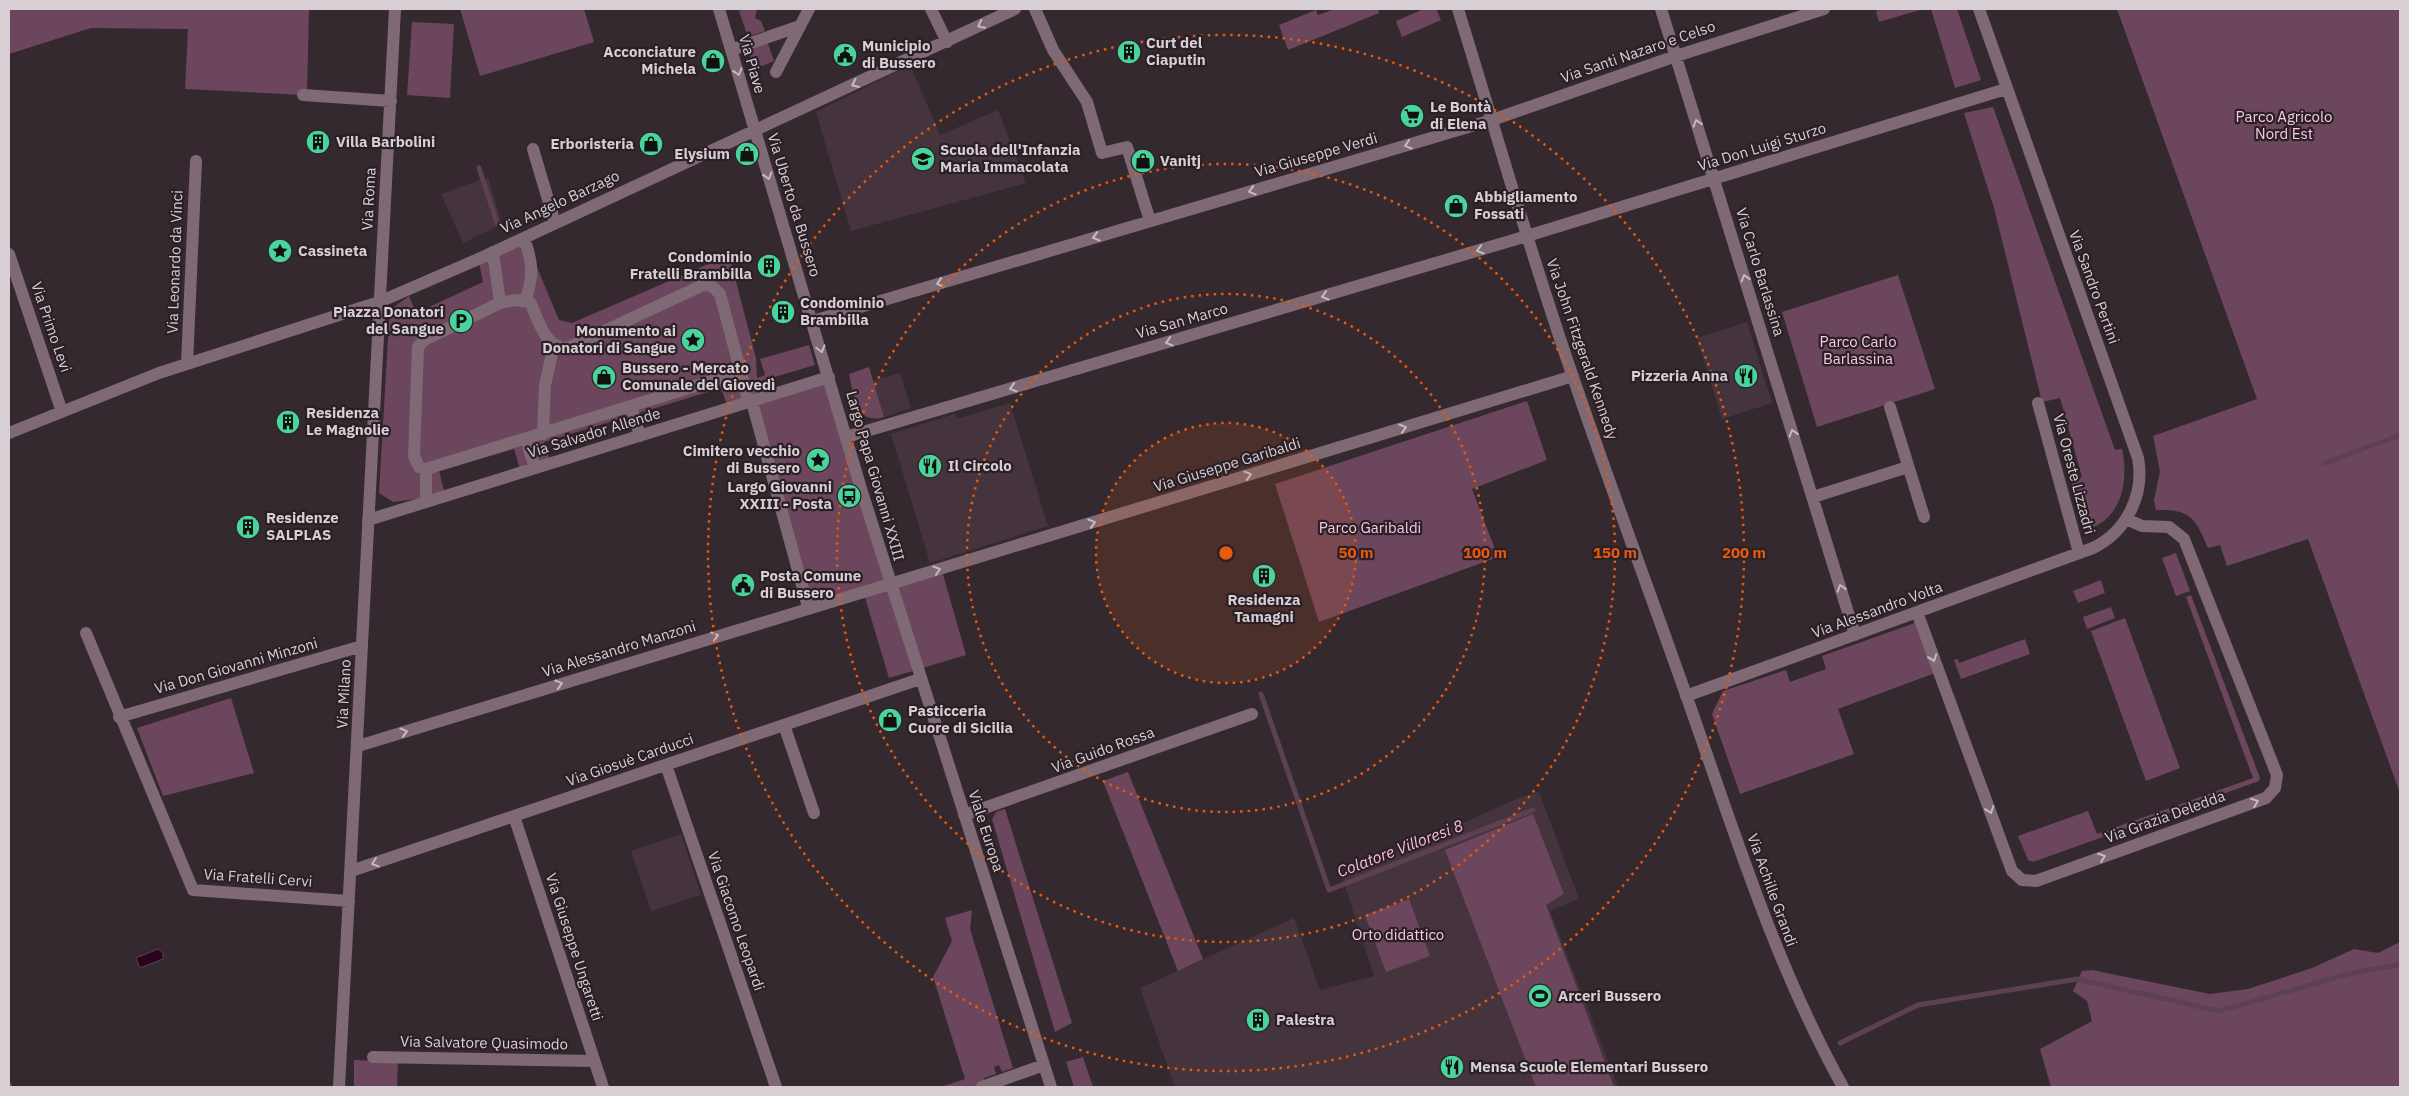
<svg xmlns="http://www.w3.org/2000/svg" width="2409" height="1096" font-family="'IBM Plex Sans',sans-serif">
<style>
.built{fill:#45343d}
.green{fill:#6c465c}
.water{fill:#2a031c;stroke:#5e4053}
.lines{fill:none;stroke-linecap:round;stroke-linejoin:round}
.stream{stroke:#5e4053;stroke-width:5}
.minor{stroke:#7f6975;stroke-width:12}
.oneway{stroke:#c5bbc0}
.ring{fill:none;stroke:#e8590c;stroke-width:2.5;stroke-dasharray:2.5 5}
.labels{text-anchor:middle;stroke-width:4.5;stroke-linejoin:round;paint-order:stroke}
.poi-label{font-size:15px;font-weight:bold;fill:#d7cfd3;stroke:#2b2026;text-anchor:start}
.street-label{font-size:15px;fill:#d7cfd3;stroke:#2b2026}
.park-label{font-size:15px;fill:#f8c9e2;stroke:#2b2026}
.water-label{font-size:16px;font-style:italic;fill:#fabbdd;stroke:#2b2026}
.centre{fill:#e8590c;stroke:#2b2026;stroke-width:2.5}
.ring-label{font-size:15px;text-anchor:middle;font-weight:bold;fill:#e8590c;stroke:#2b2026;stroke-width:4.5;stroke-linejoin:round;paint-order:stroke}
</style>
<rect width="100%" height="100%" fill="#352930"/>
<path class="built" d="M910 65 940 135 998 110 1026 183 851 231 816 112Z
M488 177 502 224 463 243 441 194Z
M1747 322 1772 403 1722 419 1697 338Z
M900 373 911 408 884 417 873 381Z
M1010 403 1048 526 930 563 891 434 955 414 957 419Z
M1539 792 1579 899 1550 911 1618 1087H1175L1140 988 1294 918 1320 990 1374 976 1342 877 1519 798Z
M681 834 701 895 651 911 631 851Z"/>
<path class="green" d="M9 9H309L307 92 303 95 185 89 188 29 91 28 9 54Z
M460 9H584L594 42 480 76Z
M746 9H757L755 18 761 21 765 31 748 37 739 11Z
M1335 9H1378L1379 13 1288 50 1279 25 1316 10 1318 15Z
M1424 9H1436L1441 20 1402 37 1396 21Z
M1884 9H1923L1879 22 1876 11Z
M1931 9H1957L1981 80 1955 88Z
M2117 9H2400V793L2308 539 2227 566 2220 545 2208 548C2195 517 2190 509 2156 510L2154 500 2160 472 2153 436 2257 399Z
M412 22 454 24 450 98 407 95Z
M767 41 774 61 755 69 747 48Z
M1993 107 2115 450 2122 449C2129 480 2122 520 2087 529L2071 481 2082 477 2060 398 2042 402 1994 208 1964 113Z
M526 241 559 320 572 323 729 255 756 358 757 378 765 375 760 359 809 345 815 365 758 382 760 398 728 408 721 388 544 442 551 463 521 472 514 449 439 471 445 495 393 502 379 493 389 321 393 308 409 296 416 313 483 282 479 263Z
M1898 275 1935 389 1817 427 1782 312Z
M869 367 884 417C855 426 854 394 849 374Z
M827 380 892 585 942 571 966 655 889 678 863 591 809 605 754 403Z
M1527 401 1547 460 1472 489 1498 557 1319 622 1275 484Z
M2176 553 2190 591 2176 596 2162 558Z
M2101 580 2105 593 2078 603 2073 591Z
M2191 595 2260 778 2259 781 2033 862 2028 860 2018 836 2088 811 2097 834 2253 778 2186 597Z
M2111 607 2115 618 2087 629 2083 617Z
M2125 618 2180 768 2146 781 2091 631Z
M1915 623 1935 673 1838 709 1854 754 1740 794 1712 714 1723 691 1786 670 1790 682 1826 669 1822 656Z
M2025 639 2030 654 1961 679 1954 660 1958 659 1959 663Z
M231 698 254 773 163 796 137 728Z
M1128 772 1203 959 1178 971 1103 781Z
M1005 809 1072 1023 1055 1032 992 819 996 812Z
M1533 814 1564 894 1546 905 1614 1087H1536L1445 850Z
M1409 899 1430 956 1386 972 1365 915Z
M972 910 970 929 1013 1068 1002 1072 999 1065 994 1067 996 1074 984 1078 985 1083 974 1087H941L965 1079 933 977 952 941 945 918Z
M2400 942V1087H2051L2040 1049 2092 1021 2087 1001 2073 991 2082 971 2092 970 2210 994 2248 989 2312 968 2354 949 2378 953Z
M1083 1057 1093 1087H1074L1066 1062Z
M354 1060 398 1062 397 1087H354Z"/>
<path class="water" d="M158 949 163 953V959L140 968 136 958Z"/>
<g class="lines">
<path class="stream" d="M479 168 497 223
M2325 463 2400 435
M1261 694 1329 890 1533 810
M1840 1043 1918 1005 2077 979 2219 1011 2352 973 2400 965
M9 1084 10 1087"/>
<path class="minor" d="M719 9 862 492 1051 1087
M931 9 947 42
M1035 9 1053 50 1087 102 1102 153 1127 147 1150 221
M1458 9C1496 132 1531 256 1573 377 1609 483 1648 587 1685 692 1733 827 1773 961 1843 1087
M1661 9 1855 635
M731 50 800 26
M776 72 809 9
M303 95 391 101
M533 149 555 223
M524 238C533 263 534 276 525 301
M9 254 62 412
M500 303 515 300 530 302C539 321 545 349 568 348L703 285 712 286 720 294 749 403
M813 321 1492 120 1676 56 1824 9
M187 364 196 161
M752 402 808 607
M2038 403 2079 553
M631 406 640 436
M1890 407 1924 517
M9 433 159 373 379 302 483 257 1015 9
M543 434 545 385 554 345
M846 437 1527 236 2006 89
M526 439 535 468
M426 469 741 372
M1813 497 1908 467
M426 501V469L419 467 414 456 418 347 424 340 500 303 493 252
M368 520 829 377
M1917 612 2012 871 2022 880 2036 881 2266 798 2275 788 2277 775 2184 539 2169 527 2142 526 2126 519
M86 633 193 890 349 901
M1686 696 2093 548C2126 532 2145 495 2138 458L1979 9
M119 717 362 646
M784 725 814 813
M358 746C762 621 1167 499 1573 376
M666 765 776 1087
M964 815 1252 714
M514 816 603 1087
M351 871 920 679
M373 1057 594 1061
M339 1087 395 9
M982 1087 1044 1065"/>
</g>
<defs><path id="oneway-chevron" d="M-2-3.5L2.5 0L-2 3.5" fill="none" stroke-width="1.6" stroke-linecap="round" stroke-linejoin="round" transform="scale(1.25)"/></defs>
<g class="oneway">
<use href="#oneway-chevron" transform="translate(981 25) rotate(154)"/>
<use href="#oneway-chevron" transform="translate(738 72) rotate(73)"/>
<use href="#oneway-chevron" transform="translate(855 84) rotate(155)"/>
<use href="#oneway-chevron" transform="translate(1697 123) rotate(-107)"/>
<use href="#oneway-chevron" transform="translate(1408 145) rotate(164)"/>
<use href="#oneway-chevron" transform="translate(768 176) rotate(73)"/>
<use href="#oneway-chevron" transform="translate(1252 191) rotate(163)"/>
<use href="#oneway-chevron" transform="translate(1096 237) rotate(163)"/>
<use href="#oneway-chevron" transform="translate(1480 250) rotate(164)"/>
<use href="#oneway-chevron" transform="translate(1745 278) rotate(-107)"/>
<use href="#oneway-chevron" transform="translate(940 283) rotate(163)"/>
<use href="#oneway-chevron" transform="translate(1325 296) rotate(164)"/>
<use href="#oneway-chevron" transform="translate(1169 342) rotate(164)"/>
<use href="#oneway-chevron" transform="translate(821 349) rotate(74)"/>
<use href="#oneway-chevron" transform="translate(1013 388) rotate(164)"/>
<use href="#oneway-chevron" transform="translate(1403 428) rotate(-17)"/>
<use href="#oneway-chevron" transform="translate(1793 433) rotate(-107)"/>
<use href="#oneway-chevron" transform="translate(1248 475) rotate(-17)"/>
<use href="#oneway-chevron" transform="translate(1092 523) rotate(-17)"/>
<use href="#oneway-chevron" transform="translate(937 570) rotate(-18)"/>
<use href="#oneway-chevron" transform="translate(1841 588) rotate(-107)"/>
<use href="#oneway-chevron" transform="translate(715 636) rotate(-17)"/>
<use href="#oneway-chevron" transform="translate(1933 658) rotate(70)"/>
<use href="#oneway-chevron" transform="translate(559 684) rotate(-17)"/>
<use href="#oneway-chevron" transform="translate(404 732) rotate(-17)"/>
<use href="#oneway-chevron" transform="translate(2255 802) rotate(-20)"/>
<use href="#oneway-chevron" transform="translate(1990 810) rotate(70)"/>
<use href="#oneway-chevron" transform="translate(2102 857) rotate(-20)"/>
<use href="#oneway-chevron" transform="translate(375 863) rotate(161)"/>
</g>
<circle cx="1226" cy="553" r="130" fill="#e8590c" fill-opacity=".12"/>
<g class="ring">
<circle cx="1226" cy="553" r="130"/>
<circle cx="1226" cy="553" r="259"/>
<circle cx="1226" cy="553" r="389"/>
<circle cx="1226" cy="553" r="518"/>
</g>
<defs>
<g id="building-disc" transform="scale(1.25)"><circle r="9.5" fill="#49d49c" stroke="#2b2026"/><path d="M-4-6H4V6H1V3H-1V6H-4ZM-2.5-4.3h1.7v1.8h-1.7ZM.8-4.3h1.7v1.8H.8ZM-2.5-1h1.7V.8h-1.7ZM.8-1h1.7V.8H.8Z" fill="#111"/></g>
<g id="civic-disc" transform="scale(1.25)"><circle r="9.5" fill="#49d49c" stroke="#2b2026"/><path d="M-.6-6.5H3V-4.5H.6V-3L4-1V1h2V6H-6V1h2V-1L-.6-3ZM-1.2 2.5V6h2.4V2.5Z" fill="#111"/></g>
<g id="shop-disc" transform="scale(1.25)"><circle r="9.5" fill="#49d49c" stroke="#2b2026"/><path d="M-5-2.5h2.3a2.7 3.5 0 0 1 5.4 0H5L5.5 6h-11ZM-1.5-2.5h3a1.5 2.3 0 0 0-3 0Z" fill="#111"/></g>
<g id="supermarket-disc" transform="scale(1.25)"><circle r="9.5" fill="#49d49c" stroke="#2b2026"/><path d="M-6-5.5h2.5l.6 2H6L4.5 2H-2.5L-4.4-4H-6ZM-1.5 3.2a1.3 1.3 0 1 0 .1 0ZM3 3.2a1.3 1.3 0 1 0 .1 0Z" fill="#111"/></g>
<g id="school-disc" transform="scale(1.25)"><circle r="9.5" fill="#49d49c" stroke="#2b2026"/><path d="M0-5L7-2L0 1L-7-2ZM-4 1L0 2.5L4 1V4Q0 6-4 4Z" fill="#111"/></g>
<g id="sight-disc" transform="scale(1.25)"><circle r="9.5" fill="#49d49c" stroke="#2b2026"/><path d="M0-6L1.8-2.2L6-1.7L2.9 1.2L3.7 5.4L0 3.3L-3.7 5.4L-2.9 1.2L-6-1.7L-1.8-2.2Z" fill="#111"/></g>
<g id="parking-disc" transform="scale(1.25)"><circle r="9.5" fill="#49d49c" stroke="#2b2026"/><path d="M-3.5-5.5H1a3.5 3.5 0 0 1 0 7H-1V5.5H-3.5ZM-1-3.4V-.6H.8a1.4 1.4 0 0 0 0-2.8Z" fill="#111"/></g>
<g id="restaurant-disc" transform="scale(1.25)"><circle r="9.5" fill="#49d49c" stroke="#2b2026"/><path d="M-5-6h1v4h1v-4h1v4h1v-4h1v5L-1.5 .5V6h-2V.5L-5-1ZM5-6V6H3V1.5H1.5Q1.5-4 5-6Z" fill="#111"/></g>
<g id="bus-disc" transform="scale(1.25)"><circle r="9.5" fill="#49d49c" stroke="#2b2026"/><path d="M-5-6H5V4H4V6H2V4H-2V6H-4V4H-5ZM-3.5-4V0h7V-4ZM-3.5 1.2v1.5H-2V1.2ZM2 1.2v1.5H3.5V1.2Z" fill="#111"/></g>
<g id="stadium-disc" transform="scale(1.25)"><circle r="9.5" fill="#49d49c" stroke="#2b2026"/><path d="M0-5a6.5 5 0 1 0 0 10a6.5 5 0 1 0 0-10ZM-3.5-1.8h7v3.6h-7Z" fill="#111"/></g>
</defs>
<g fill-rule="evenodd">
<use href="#building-disc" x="1129" y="52"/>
<use href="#civic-disc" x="845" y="55"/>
<use href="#shop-disc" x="713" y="61"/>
<use href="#supermarket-disc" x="1412" y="116"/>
<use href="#building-disc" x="318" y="142"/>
<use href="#shop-disc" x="651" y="144"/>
<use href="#shop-disc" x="747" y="154"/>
<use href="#school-disc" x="923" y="159"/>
<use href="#shop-disc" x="1143" y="161"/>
<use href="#shop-disc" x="1456" y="206"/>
<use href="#sight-disc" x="280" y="251"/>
<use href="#building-disc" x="769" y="266"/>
<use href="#building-disc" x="783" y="312"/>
<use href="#parking-disc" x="461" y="321"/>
<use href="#sight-disc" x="693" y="340"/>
<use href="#restaurant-disc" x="1746" y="376"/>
<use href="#shop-disc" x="604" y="377"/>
<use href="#building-disc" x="288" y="422"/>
<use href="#sight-disc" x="818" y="460"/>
<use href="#restaurant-disc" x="930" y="466"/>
<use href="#bus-disc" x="849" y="496"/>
<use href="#building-disc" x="248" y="527"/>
<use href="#building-disc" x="1264" y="576"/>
<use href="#civic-disc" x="743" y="585"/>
<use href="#shop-disc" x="890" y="720"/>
<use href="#stadium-disc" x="1540" y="996"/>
<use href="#building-disc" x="1258" y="1020"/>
<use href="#restaurant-disc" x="1452" y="1067"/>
</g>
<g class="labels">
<g class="poi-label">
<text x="1146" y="48">Curt del<tspan x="1146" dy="17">Ciaputin</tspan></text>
<text x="862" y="51">Municipio<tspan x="862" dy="17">di Bussero</tspan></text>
<text x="696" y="57" text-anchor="end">Acconciature<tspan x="696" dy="17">Michela</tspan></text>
<text x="1430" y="112">Le Bontà<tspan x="1430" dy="17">di Elena</tspan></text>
<text x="336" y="147">Villa Barbolini</text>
<text x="634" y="149" text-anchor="end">Erboristeria</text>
<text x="940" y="155">Scuola dell'Infanzia<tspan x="940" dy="17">Maria Immacolata</tspan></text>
<text x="730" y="159" text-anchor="end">Elysium</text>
<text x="1160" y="166">Vanitj</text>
<text x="1474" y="202">Abbigliamento<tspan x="1474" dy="17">Fossati</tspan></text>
<text x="298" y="256">Cassineta</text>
<text x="752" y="262" text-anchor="end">Condominio<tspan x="752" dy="17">Fratelli Brambilla</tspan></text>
<text x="800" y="308">Condominio<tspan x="800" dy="17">Brambilla</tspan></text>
<text x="444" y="317" text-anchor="end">Piazza Donatori<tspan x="444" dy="17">del Sangue</tspan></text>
<text x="676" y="336" text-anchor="end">Monumento ai<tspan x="676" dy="17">Donatori di Sangue</tspan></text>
<text x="622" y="373">Bussero - Mercato<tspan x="622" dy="17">Comunale del Giovedì</tspan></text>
<text x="1728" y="381" text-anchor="end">Pizzeria Anna</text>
<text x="306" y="418">Residenza<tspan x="306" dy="17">Le Magnolie</tspan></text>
<text x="800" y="456" text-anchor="end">Cimitero vecchio<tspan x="800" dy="17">di Bussero</tspan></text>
<text x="948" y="471">Il Circolo</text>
<text x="832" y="492" text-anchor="end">Largo Giovanni<tspan x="832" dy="17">XXIII - Posta</tspan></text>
<text x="266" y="523">Residenze<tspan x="266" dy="17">SALPLAS</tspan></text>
<text x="760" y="581">Posta Comune<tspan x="760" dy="17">di Bussero</tspan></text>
<text x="1264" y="605" text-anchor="middle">Residenza<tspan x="1264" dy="17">Tamagni</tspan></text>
<text x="908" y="716">Pasticceria<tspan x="908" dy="17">Cuore di Sicilia</tspan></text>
<text x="1558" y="1001">Arceri Bussero</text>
<text x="1276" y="1025">Palestra</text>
<text x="1470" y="1072">Mensa Scuole Elementari Bussero</text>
</g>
<g class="street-label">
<text transform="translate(1638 52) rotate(-19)" y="5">Via Santi Nazaro e Celso</text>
<text transform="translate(752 64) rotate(74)" y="5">Via Piave</text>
<text transform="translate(1762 147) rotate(-17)" y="5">Via Don Luigi Sturzo</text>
<text transform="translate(1316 155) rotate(-16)" y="5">Via Giuseppe Verdi</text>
<text transform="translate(369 199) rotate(-87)" y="5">Via Roma</text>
<text transform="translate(560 202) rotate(-25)" y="5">Via Angelo Barzago</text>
<text transform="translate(794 205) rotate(73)" y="5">Via Uberto da Bussero</text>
<text transform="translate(175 262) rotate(-88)" y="5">Via Leonardo da Vinci</text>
<text transform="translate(1760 272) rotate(73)" y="5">Via Carlo Barlassina</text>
<text transform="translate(2094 287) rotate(70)" y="5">Via Sandro Pertini</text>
<text transform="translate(1182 321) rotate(-16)" y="5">Via San Marco</text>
<text transform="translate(51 327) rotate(71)" y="5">Via Primo Levi</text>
<text transform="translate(1582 349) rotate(71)" y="5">Via John Fitzgerald Kennedy</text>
<text transform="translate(594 433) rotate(-17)" y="5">Via Salvador Allende</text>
<text transform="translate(1227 465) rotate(-17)" y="5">Via Giuseppe Garibaldi</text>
<text transform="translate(2074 474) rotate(75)" y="5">Via Oreste Lizzadri</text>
<text transform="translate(875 476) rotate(74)" y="5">Largo Papa Giovanni XXIII</text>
<text transform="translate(1877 610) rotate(-20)" y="5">Via Alessandro Volta</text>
<text transform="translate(619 649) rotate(-17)" y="5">Via Alessandro Manzoni</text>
<text transform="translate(236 666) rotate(-16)" y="5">Via Don Giovanni Minzoni</text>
<text transform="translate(344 694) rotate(-87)" y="5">Via Milano</text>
<text transform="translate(1103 750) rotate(-20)" y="5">Via Guido Rossa</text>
<text transform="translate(630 760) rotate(-19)" y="5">Via Giosuè Carducci</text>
<text transform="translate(2165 817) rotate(-20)" y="5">Via Grazia Deledda</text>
<text transform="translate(986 831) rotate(72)" y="5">Viale Europa</text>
<text transform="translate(258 878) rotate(4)" y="5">Via Fratelli Cervi</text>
<text transform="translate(1772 890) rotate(70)" y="5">Via Achille Grandi</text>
<text transform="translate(736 921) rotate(71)" y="5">Via Giacomo Leopardi</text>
<text transform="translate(574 947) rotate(72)" y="5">Via Giuseppe Ungaretti</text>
<text transform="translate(484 1043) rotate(1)" y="5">Via Salvatore Quasimodo</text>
</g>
<g class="park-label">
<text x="2284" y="122">Parco Agricolo<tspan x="2284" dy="17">Nord Est</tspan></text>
<text x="1858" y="347">Parco Carlo<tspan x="1858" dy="17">Barlassina</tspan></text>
<text x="1370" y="533">Parco Garibaldi</text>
<text x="1398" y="940">Orto didattico</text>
</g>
<g class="water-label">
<text transform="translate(1400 848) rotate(-21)" y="6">Colatore Villoresi 8</text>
</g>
</g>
<circle cx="1226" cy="553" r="8" class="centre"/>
<g class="ring-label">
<text x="1356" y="558">50 m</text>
<text x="1485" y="558">100 m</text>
<text x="1615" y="558">150 m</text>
<text x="1744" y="558">200 m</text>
</g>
<rect width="2409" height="1096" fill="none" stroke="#d7cfd3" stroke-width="20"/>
</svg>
